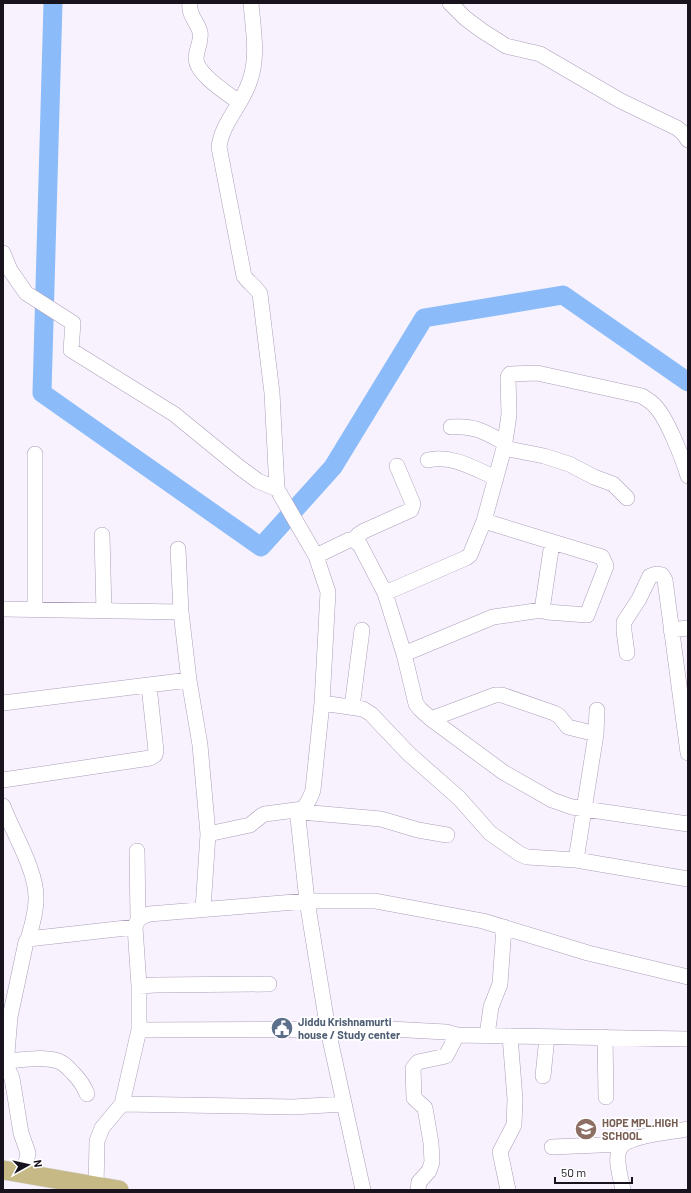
<svg xmlns="http://www.w3.org/2000/svg" width="691" height="1193" font-family="Barlow,sans-serif">
<style>
.lines{fill:none;stroke-linecap:round;stroke-linejoin:round}
.river{stroke:#8bbcf9;stroke-width:19}
.minor-casing{stroke:#ac9eba;stroke-width:16}
.major-casing{stroke:#d5d5d6;stroke-width:20}
.minor{stroke:#fff;stroke-width:15}
.major{stroke:#c7b985;stroke-width:19}
.labels{text-anchor:middle;stroke-width:3.5;stroke-linejoin:round;paint-order:stroke}
.service-label{font-size:11px;font-weight:bold;fill:#4e5e75;stroke:#fff;text-anchor:start}
.education-label{font-size:11px;font-weight:bold;fill:#785e54;stroke:#fff;text-anchor:start}
</style>
<rect width="100%" height="100%" fill="#f8f2fe"/>
<g class="lines">
<path class="river" d="M53 3 42 393 261 547 333 467 424 318 563 295 688 382"/>
<g class="minor-casing">
<path id="minor" d="M190 3C188 15 197 21 200 32 202 41 196 50 196 59 197 75 227 93 239 102
M251 3C253 29 259 58 249 83 241 106 222 123 219 147L244 276C249 283 256 287 260 294L272 393 277 489 316 556 328 592 322 703 313 790 310 798 298 818 307 901 328 1030 363 1190
M450 3 465 18 481 30 506 46 540 54 621 101 677 128 683 133 688 140
M3 253 10 270 26 293 73 323 71 350 174 414 239 467 258 481 277 489
M451 427C474 425 485 432 505 443
M504 448 544 456 569 464 594 477 613 484 627 498
M428 460C451 454 475 469 496 478
M102 535 104 611
M354 540 358 535 364 531 411 510 413 504 397 466
M178 549 181 612 189 680 200 745 208 834 203 909
M316 556 349 540H354L360 545 385 593 404 654 416 704 420 709 431 719 503 772 552 800 572 807 598 811 688 824
M385 593 466 558 470 555 484 521 504 448 509 415 508 377 510 374 537 373 642 396C646 399 652 402 655 406 667 418 683 459 688 476
M3 609 181 612
M35 609V454
M542 610 552 543
M671 630 688 628
M627 653 624 631V622L639 599 650 576 656 574 662 575 665 580 688 753
M404 654 493 617 542 610 547 612 587 615 606 566 602 557 484 521
M3 703 189 680
M322 703 363 709 371 714 409 754 459 798 490 833 520 854 527 857 576 860 688 879
M352 707 362 630
M431 719 495 695H502L554 713 559 716 568 727 596 734
M3 780 150 758 155 755 156 751 149 686
M3 806C13 833 37 871 36 899 36 912 32 926 28 939
M301 812 381 819 418 830 447 835
M208 834 250 825 261 816 265 814 303 809
M137 851 138 919
M576 860 596 734 597 710
M688 977 588 953 483 921 375 901H307L149 914C141 917 137 919 135 927L139 986V1030L390 1029 446 1032 457 1035 688 1039
M139 986 156 985 269 984
M139 1030 122 1104 293 1107 344 1104
M487 1035 491 1007 500 984 504 927
M605 1037 606 1097
M7 1061C21 1060 50 1055 62 1063 66 1065 70 1070 73 1073 80 1080 84 1086 87 1094
M6 1065 12 1078 21 1133 28 1153 24 1174
M3 1071 6 1065 10 1017 26 942 28 939 135 927
M543 1076 547 1037
M552 1147 623 1144
M96 1187 97 1141 102 1128 122 1104
M418 1190 419 1182 429 1171 432 1162 431 1143 425 1108 414 1098 413 1068 418 1062 446 1056 457 1035
M508 1190 500 1152 514 1125 515 1099 510 1036
M623 1190C621 1178 615 1162 619 1150 625 1135 673 1132 688 1129"/>
</g>
<g class="major-casing">
<path id="major" d="M3 1170 119 1190"/>
</g>
<use href="#minor" class="minor"/>
<use href="#major" class="major"/>
</g>
<defs>
<g id="civic-disc" transform="scale(1.15)"><circle r="9.5" fill="#5c6f8a" stroke="#fff"/><path d="M-.6-6.5H3V-4.5H.6V-3L4-1V1h2V6H-6V1h2V-1L-.6-3ZM-1.2 2.5V6h2.4V2.5Z" fill="#fff"/></g>
<g id="school-disc" transform="scale(1.15)"><circle r="9.5" fill="#8d6e63" stroke="#fff"/><path d="M0-5L7-2L0 1L-7-2ZM-4 1L0 2.5L4 1V4Q0 6-4 4Z" fill="#fff"/></g>
</defs>
<g fill-rule="evenodd">
<use href="#civic-disc" x="282" y="1028"/>
<use href="#school-disc" x="586" y="1129"/>
</g>
<g class="labels">
<g class="service-label">
<text x="298" y="1026">Jiddu Krishnamurti<tspan x="298" dy="13">house / Study center</tspan></text>
</g>
<g class="education-label">
<text x="602" y="1127">HOPE MPL.HIGH<tspan x="602" dy="13">SCHOOL</tspan></text>
</g>
</g>
<rect width="691" height="1193" fill="none" stroke="#18131d" stroke-width="8"/>
<g transform="translate(28 1165) rotate(82)" stroke="#ffffff" stroke-width="3" paint-order="stroke">
<path d="M0-3L7 15L0 10L-7 15Z" fill="#18131d"/>
<text y="-6" font-size="11" font-weight="bold" text-anchor="middle" fill="#18131d">N</text>
</g>
<path d="M555 1177v6h77v-6" fill="none" stroke="#18131d" stroke-width="2"/>
<text x="561" y="1177" font-size="12" fill="#18131d" stroke="#ffffff" stroke-width="3" paint-order="stroke">50 m</text>
</svg>
